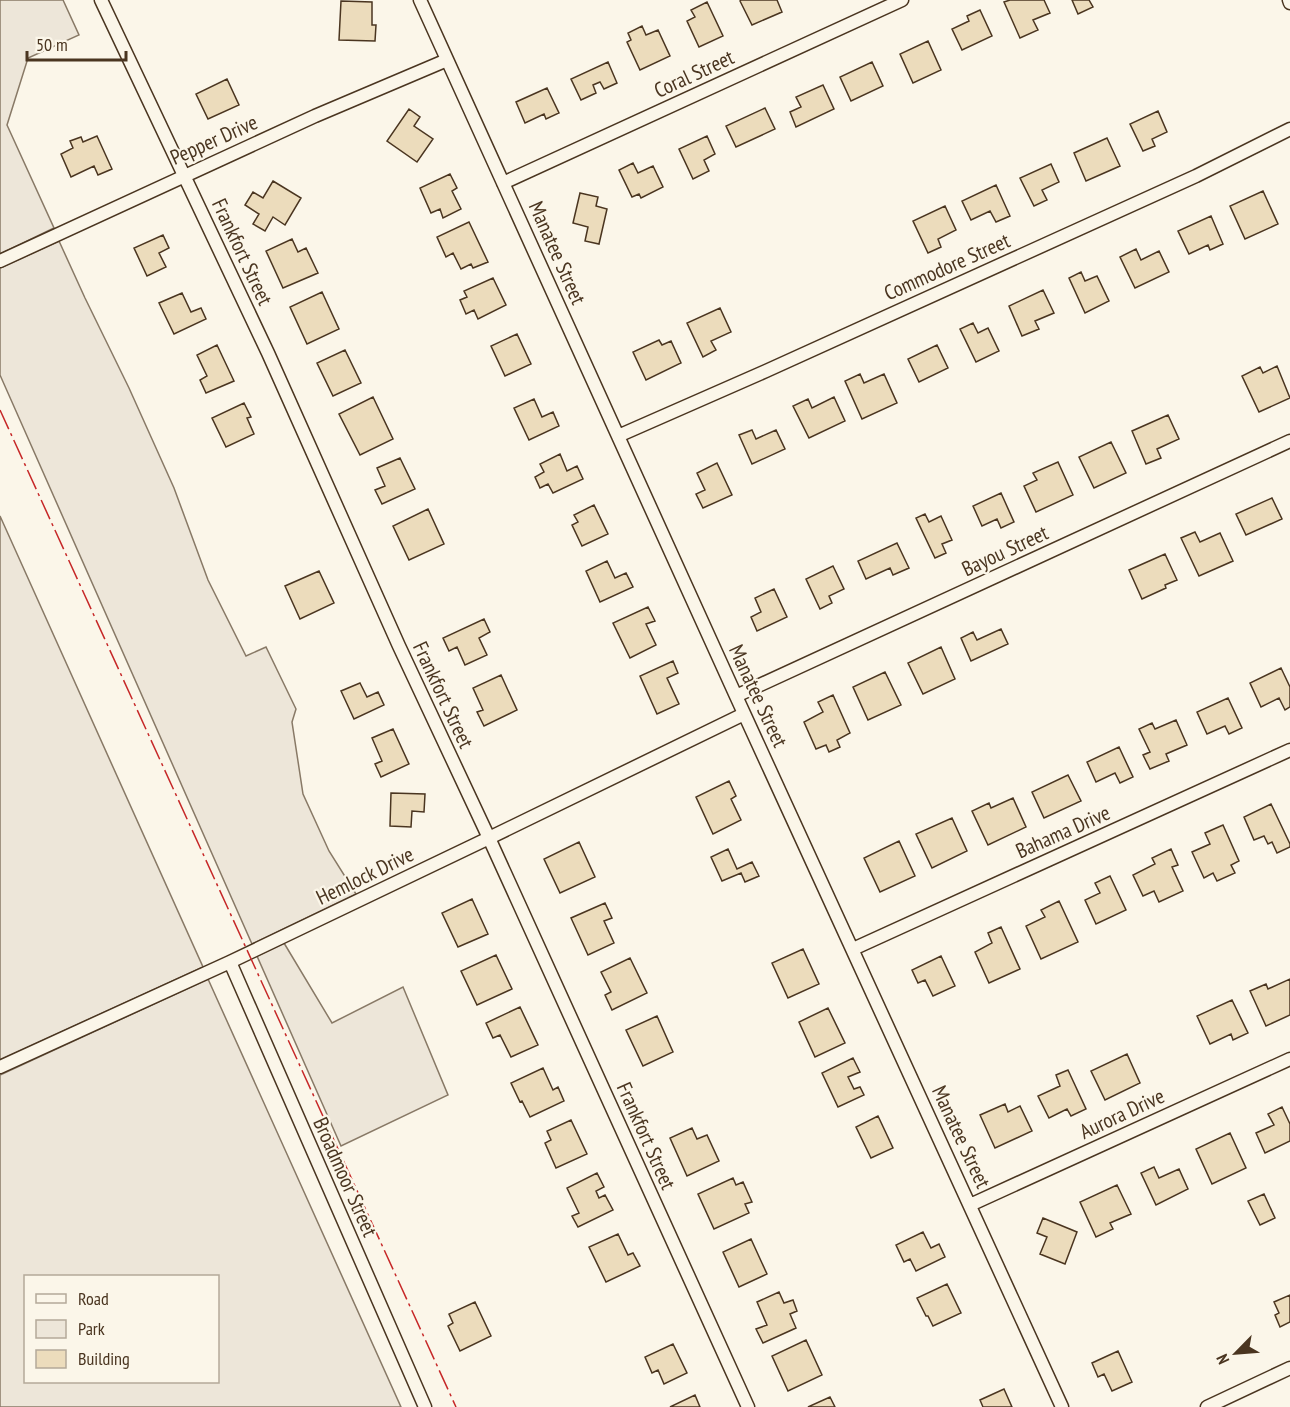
<svg xmlns="http://www.w3.org/2000/svg" width="1290" height="1407" font-family="'PT Sans Narrow',sans-serif">
<style>
.green{fill:#ede6d9;stroke:#887966;stroke-width:1.5;fill-rule:evenodd}
.building{fill:#ecdcbc;stroke:#4a3520;stroke-width:1.5}
.lines{fill:none;stroke-linecap:round;stroke-linejoin:round}
.street-casing{stroke:#4a3520;stroke-width:15}
.street{stroke:#fbf6e9;stroke-width:12}
.power{stroke:#c62828;stroke-width:1.5;stroke-dasharray:21 4.5 3 4.5;stroke-linecap:butt}
.labels{text-anchor:middle;stroke-width:4.5;stroke-linejoin:round;paint-order:stroke}
.street-label{font-size:21px;fill:#4a3520;stroke:#fbf6e9}
</style>
<rect width="100%" height="100%" fill="#fbf6e9"/>
<path class="green" d="M0 0H63L79 35 28 58 7 125 54 228 0 254Z
M59 241 85 298 129 388 174 488 208 580 246 656 266 647 296 709 292 722 303 794 329 851 356 894 252 944 0 375V268Z
M0 516 203 967 0 1060Z
M284 943 332 1023 403 987 448 1095 341 1146 257 956Z
M208 979 401 1407H0V1075ZM26 1276H218V1382H26Z"/>
<path class="building" d="M741 0H777L782 12 752 25 740 1Z
M1010 0H1044L1050 13 1033 20 1038 30 1020 38 1004 2Z
M1072 0H1089L1093 7 1078 14Z
M341 1 372 2V25H376L375 41 339 40Z
M707 2 723 36 699 47 687 21 695 17 691 10Z
M980 10 992 36 962 50 952 29 969 21 967 16Z
M642 26 646 35 658 30 670 56 640 70 627 42 631 40 628 33Z
M928 41 941 70 913 83 900 54Z
M608 62 617 83 604 89 600 82 593 85 596 93 581 100 571 79Z
M872 62 883 86 851 101 840 77Z
M227 79 239 105 208 119 196 94Z
M823 85 834 109 796 127 790 112 801 107 796 97Z
M547 88 559 113 546 119 544 114 525 123 516 102Z
M765 108 775 129 736 147 726 126Z
M409 109 420 117 414 126 433 139 417 162 387 141Z
M1158 111 1167 132 1152 139 1155 146 1143 151 1130 124Z
M97 136 112 169 98 175 94 166 71 177 61 154 73 148 70 141 81 137 83 142Z
M707 136 715 154 704 160 709 171 693 179 679 149Z
M1107 138 1120 166 1086 181 1074 153Z
M633 163 638 173 653 166 663 187 641 198 639 194 632 197 619 170Z
M1051 164 1059 182 1042 190 1047 200 1034 206 1020 178Z
M450 174 457 188 452 191 461 209 443 218 440 209 431 213 420 188Z
M273 181 301 198 285 225 273 217 265 231 253 224 259 214 245 205 253 192 263 198Z
M996 185 1010 216 996 222 990 211 971 220 962 201Z
M1263 191 1278 224 1245 239 1230 206Z
M580 193 598 197 596 206 607 209 599 244 585 241 588 227 573 223Z
M945 206 956 230 938 239 941 247 928 253 913 221Z
M1211 216 1223 244 1210 250 1208 245 1189 254 1178 231Z
M469 222 488 262 473 268 471 264 461 269 453 253 446 257 437 237Z
M163 235 169 248 159 253 166 267 147 276 134 248Z
M292 239 298 252 306 248 318 273 283 288 266 251Z
M1136 249 1141 260 1159 251 1169 272 1135 288 1120 257Z
M1081 272 1085 281 1097 276 1109 301 1085 313 1069 278Z
M493 278 506 305 478 319 474 310 466 314 460 300 467 297 464 291Z
M1043 290 1054 313 1035 321 1039 329 1022 336 1009 306Z
M322 292 339 329 307 344 290 307Z
M182 293 191 312 201 308 206 319 174 334 159 303Z
M720 308 731 332 711 341 716 350 703 357 687 323Z
M973 323 978 333 988 328 999 351 976 362 960 329Z
M517 334 531 364 505 376 491 346Z
M659 340 662 345 671 341 681 363 646 380 633 352Z
M217 345 234 381 206 393 200 380 207 376 197 355Z
M937 345 948 368 919 382 908 359Z
M345 350 361 383 333 396 317 363Z
M1277 366 1290 398 1259 412 1242 376 1260 367 1263 373Z
M860 374 864 383 884 374 897 403 862 419 845 381Z
M373 397 393 439 360 455 339 414Z
M834 397 845 421 809 438 793 406 808 399 812 408Z
M534 399 542 417 553 412 559 426 529 440 514 408Z
M244 403 251 417 247 418 254 434 226 447 212 418Z
M1168 415 1179 439 1157 449 1161 458 1146 464 1132 431Z
M752 430 756 439 776 430 785 449 752 464 739 435Z
M1111 442 1126 473 1094 488 1079 457Z
M560 454 567 471 577 466 583 479 553 493 548 484 540 488 535 477 544 472 540 464Z
M400 458 415 489 382 504 375 490 385 486 377 468Z
M1058 462 1073 495 1036 512 1024 486 1037 480 1033 473Z
M717 463 732 495 703 508 696 494 705 490 697 473Z
M1001 493 1014 522 1001 528 997 519 982 526 973 506Z
M1272 498 1282 519 1246 535 1236 514Z
M594 505 608 534 582 546 572 525 578 522 574 515Z
M428 509 444 544 409 560 393 526Z
M925 514 929 522 941 516 952 540 942 544 946 553 935 558 916 518Z
M1195 532 1200 542 1220 533 1233 561 1199 576 1181 538Z
M897 543 909 568 893 575 890 568 866 579 858 561Z
M1165 554 1177 580 1165 585 1166 588 1142 599 1129 570Z
M607 561 615 578 626 573 633 587 600 602 586 571Z
M833 566 844 589 829 596 832 603 820 609 806 579Z
M319 571 334 603 300 619 285 586Z
M774 589 787 617 757 631 751 617 761 612 755 598Z
M648 607 655 621 646 624 656 645 630 658 613 623Z
M484 619 490 632 479 638 487 655 465 665 457 647 449 651 443 638Z
M1001 629 1008 644 971 661 961 638 973 632 977 640Z
M941 647 955 679 923 694 908 663Z
M673 661 678 673 667 678 679 704 657 714 640 676Z
M1281 668 1290 687V707L1285 710 1279 698 1261 707 1250 683Z
M885 672 901 705 868 720 853 687Z
M501 675 517 710 484 726 477 712 483 710 473 688Z
M360 683 367 697 378 692 384 705 354 719 341 691Z
M833 695 850 733 837 740 840 747 829 752 826 745 816 749 804 722 823 712 818 702Z
M1228 698 1242 728 1229 734 1225 726 1207 734 1197 712Z
M1176 720 1187 745 1166 754 1169 761 1150 769 1143 755 1150 752 1139 729 1152 723 1155 729Z
M393 729 409 764 381 777 375 764 382 761 372 738Z
M1119 747 1133 777 1120 783 1115 773 1096 782 1087 762Z
M1068 775 1081 801 1044 818 1032 792Z
M729 781 736 796 731 799 741 820 713 834 696 797Z
M391 793 425 794 424 812 412 811 411 827 390 826Z
M1013 798 1026 827 988 845 972 811 989 803 991 808Z
M1271 804 1290 844V847L1277 853 1272 842 1268 844 1264 836 1254 840 1244 817Z
M952 818 967 851 932 868 916 834Z
M1223 825 1239 861 1231 865 1235 873 1217 881 1213 873 1204 878 1192 852 1210 844 1205 833Z
M899 841 915 876 880 892 864 858Z
M579 842 595 877 560 893 544 859Z
M728 849 737 869 752 862 759 876 745 882 741 873 722 881 711 857Z
M1171 849 1178 865 1172 867 1183 891 1159 902 1154 891 1143 896 1133 875 1155 864 1152 858Z
M1110 876 1126 910 1096 924 1085 900 1100 893 1095 883Z
M472 899 488 934 458 947 442 913Z
M1059 901 1078 942 1041 959 1026 926 1045 917 1041 910Z
M605 903 612 918 604 921 614 943 588 955 571 918Z
M1001 927 1020 969 989 983 975 952 992 943 988 933Z
M803 949 819 984 788 998 772 963Z
M496 955 512 989 477 1005 461 971Z
M941 956 955 986 933 996 925 980 918 983 912 970Z
M630 958 647 993 612 1010 605 995 611 992 601 972Z
M1290 979V1015L1266 1026 1250 991 1266 984 1268 989Z
M1232 1000 1248 1033 1233 1040 1231 1034 1210 1044 1197 1016Z
M520 1007 538 1045 511 1057 500 1035 493 1038 486 1023Z
M828 1008 845 1043 815 1057 799 1022Z
M657 1016 673 1052 643 1066 626 1030Z
M1127 1054 1140 1083 1105 1100 1091 1071Z
M853 1058 860 1072 848 1077 854 1089 860 1087 864 1095 838 1107 822 1073Z
M543 1068 553 1090 558 1087 564 1101 530 1117 522 1101 520 1102 511 1083Z
M1068 1070 1086 1109 1071 1116 1067 1109 1049 1118 1038 1096 1060 1086 1056 1075Z
M1005 1104 1008 1112 1020 1106 1032 1131 995 1148 980 1115Z
M1282 1107 1290 1124V1141L1265 1153 1256 1133 1274 1125 1268 1114Z
M878 1116 893 1148 871 1158 856 1127Z
M571 1120 587 1154 556 1168 545 1143 551 1140 547 1131Z
M692 1128 697 1139 707 1135 719 1161 687 1176 670 1138Z
M1230 1133 1246 1168 1212 1184 1196 1149Z
M1154 1167 1159 1178 1179 1169 1188 1189 1156 1205 1141 1173Z
M597 1173 604 1187 596 1191 599 1198 605 1195 613 1210 578 1227 572 1216 579 1213 567 1188Z
M733 1178 736 1185 743 1182 752 1202 745 1204 749 1213 714 1229 698 1194Z
M1117 1185 1131 1214 1110 1223 1113 1229 1096 1237 1080 1202Z
M1264 1194 1275 1218 1260 1225 1248 1201Z
M1043 1218 1077 1232 1065 1264 1040 1254 1047 1237 1037 1233Z
M923 1232 931 1248 939 1244 945 1257 916 1271 910 1259 904 1262 896 1245Z
M618 1234 628 1255 633 1253 640 1266 606 1282 589 1247Z
M751 1239 767 1274 739 1287 723 1252Z
M947 1284 961 1313 933 1326 928 1316H926L917 1298Z
M779 1292 784 1303 793 1300 797 1311 790 1314 796 1328 763 1343 756 1329 767 1325 757 1302Z
M1290 1295V1322L1280 1327 1275 1315 1279 1313 1274 1302Z
M475 1302 491 1336 460 1351 448 1326 453 1323 449 1314Z
M806 1340 822 1375 788 1391 772 1356Z
M673 1344 687 1373 664 1384 658 1370 652 1373 645 1357Z
M1118 1351 1132 1382 1112 1391 1104 1374 1098 1377 1092 1363Z
M1004 1389 1012 1407H983L980 1400Z
M695 1395 700 1407H670Z
M830 1397 835 1407H808Z"/>
<g class="lines">
<g class="street-casing">
<path id="street" d="M101 0 268 353 399 646 489 838 748 1407
M420 0 736 696 1062 1407
M1289 0 1290 3
M503 183 902 0
M0 261 315 116 447 60
M618 436 766 371 1196 176 1290 129
M736 696 1290 441
M853 949 1290 750
M230 962 425 1407
M0 1067 230 962 489 838 744 714
M970 1205 1290 1059
M1207 1407 1290 1368"/>
</g>
<use href="#street" class="street"/>
<path class="power" d="M0 410 456 1407"/>
</g>
<g class="labels">
<g class="street-label">
<text transform="translate(694 74) rotate(-25)" y="7">Coral Street</text>
<text transform="translate(214 140) rotate(-24)" y="7">Pepper Drive</text>
<text transform="translate(242 252) rotate(65)" y="7">Frankfort Street</text>
<text transform="translate(557 253) rotate(66)" y="7">Manatee Street</text>
<text transform="translate(947 267) rotate(-24)" y="7">Commodore Street</text>
<text transform="translate(1005 551) rotate(-25)" y="7">Bayou Street</text>
<text transform="translate(443 695) rotate(65)" y="7">Frankfort Street</text>
<text transform="translate(758 696) rotate(65)" y="7">Manatee Street</text>
<text transform="translate(1063 832) rotate(-24)" y="7">Bahama Drive</text>
<text transform="translate(365 876) rotate(-26)" y="7">Hemlock Drive</text>
<text transform="translate(1122 1114) rotate(-25)" y="7">Aurora Drive</text>
<text transform="translate(646 1136) rotate(66)" y="7">Frankfort Street</text>
<text transform="translate(961 1137) rotate(65)" y="7">Manatee Street</text>
<text transform="translate(345 1177) rotate(66)" y="7">Broadmoor Street</text>
</g>
</g>
<rect x="24" y="1275" width="195" height="108" fill="#fbf6e9" stroke="#b4a999" stroke-width="1.5"/>
<rect x="36" y="1294" width="30" height="9" fill="#fbf6e9" stroke="#b4a999" stroke-width="1.5"/>
<text x="78" y="1305" font-size="18" fill="#4a3520">Road</text>
<rect x="36" y="1320" width="30" height="18" fill="#ede6d9" stroke="#b4a999" stroke-width="1.5"/>
<text x="78" y="1335" font-size="18" fill="#4a3520">Park</text>
<rect x="36" y="1350" width="30" height="18" fill="#ecdcbc" stroke="#b4a999" stroke-width="1.5"/>
<text x="78" y="1365" font-size="18" fill="#4a3520">Building</text>
<g transform="translate(1236 1353) rotate(245)" stroke="#fbf6e9" stroke-width="4.5" paint-order="stroke">
<path d="M0-4.5L10 22L0 15L-10 22Z" fill="#4a3520"/>
<text y="-9" font-size="16" font-weight="bold" text-anchor="middle" fill="#4a3520">N</text>
</g>
<path d="M27 51v9h99v-9" fill="none" stroke="#4a3520" stroke-width="3"/>
<text x="36" y="51" font-size="18" fill="#4a3520" stroke="#fbf6e9" stroke-width="4.5" paint-order="stroke">50 m</text>
</svg>
